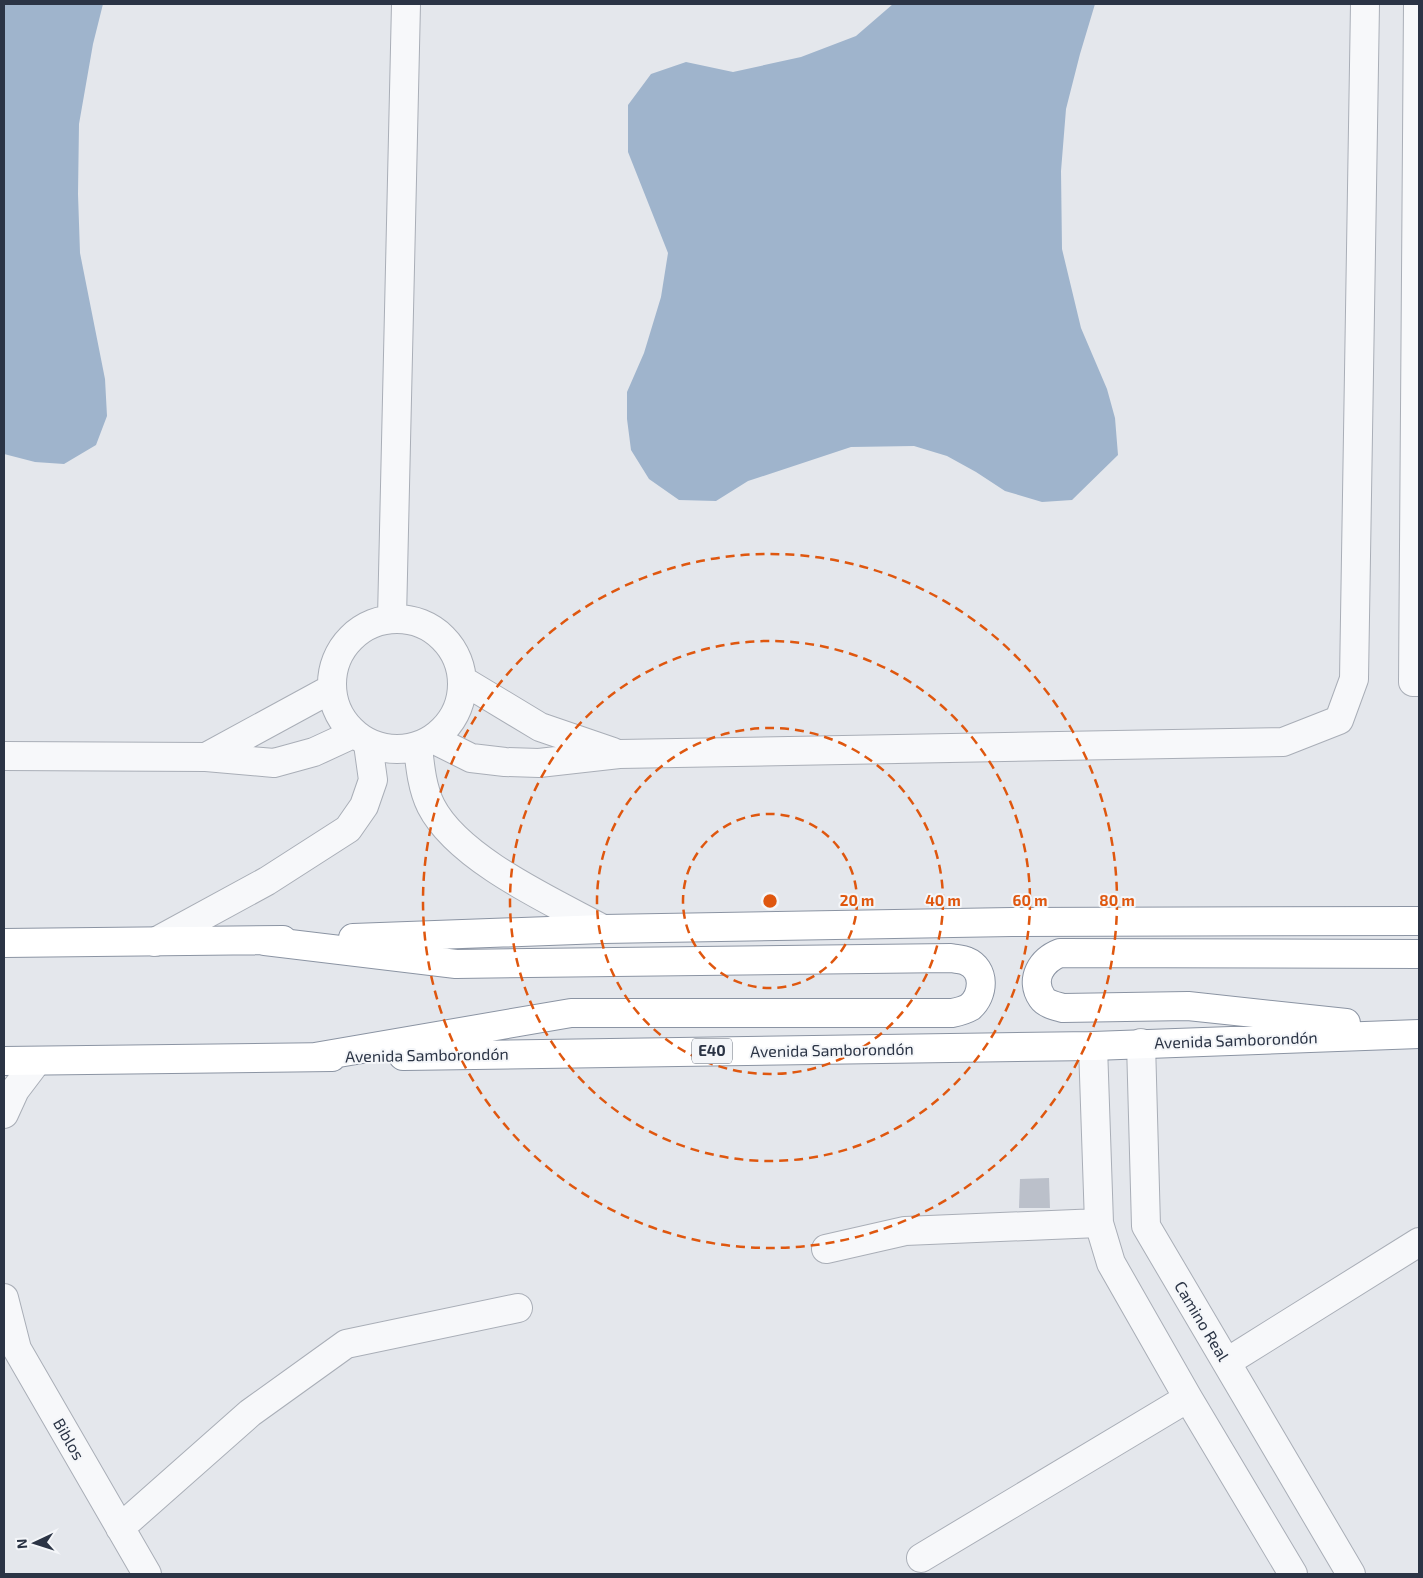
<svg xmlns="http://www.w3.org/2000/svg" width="1423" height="1578" font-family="'Exo 2',sans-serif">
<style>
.water{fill:#9fb4cc}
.building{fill:#bbc0ca}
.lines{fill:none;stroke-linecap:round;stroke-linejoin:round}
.minor-casing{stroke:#a9aeb7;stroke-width:30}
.trunk-casing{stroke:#8b94a3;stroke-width:30}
.minor{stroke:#f7f8fa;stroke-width:28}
.trunk{stroke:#fff;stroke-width:28}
.ring{fill:none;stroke:#df570f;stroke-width:2.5;stroke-dasharray:9 6}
.labels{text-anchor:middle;stroke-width:4;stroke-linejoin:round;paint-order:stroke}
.shield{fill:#f4f6f9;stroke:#676e7b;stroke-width:1}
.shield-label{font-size:15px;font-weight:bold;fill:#2b3445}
.street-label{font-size:16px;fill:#2b3445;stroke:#f4f6f9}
.centre{fill:#df570f;stroke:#f4f6f9;stroke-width:2.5}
.ring-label{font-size:15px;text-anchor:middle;font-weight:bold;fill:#df570f;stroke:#f4f6f9;stroke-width:4;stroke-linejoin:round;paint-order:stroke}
</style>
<rect width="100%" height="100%" fill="#e4e7ec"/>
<path class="water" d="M4 4H103L93 44 79 124 78 194 80 253 105 379 107 416 96 445 64 464 35 462 4 454Z
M893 4H1095L1080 54 1066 109 1061 171 1062 249 1081 328 1107 389 1115 418 1118 455 1072 500 1042 502 1005 491 976 472 947 456 914 446 851 447 748 481 716 501 679 500 649 479 631 450 627 419V392L644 353 661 297 668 253 628 152V105L651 74 686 62 733 72 801 57 856 36Z"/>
<path class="building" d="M1049 1178 1050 1208H1019L1020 1179Z"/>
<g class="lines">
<g class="minor-casing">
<path id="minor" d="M1418 4 1413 682H1419
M392 618 406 4
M332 684a65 65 0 1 1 130 0a65 65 0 1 1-130 0Z
M462 680 540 727 613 752
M433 739 471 758 505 762 539 763 619 754 1283 742 1339 720 1354 679 1365 4
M418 747C420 766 422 788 431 806 458 859 551 901 603 929
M4 756 206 757 274 763 314 752 353 734
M206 757 331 689
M155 942 267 881 348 829 364 806 373 780 368 744
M1141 1043 1146 1226 1351 1574
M1093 1046 1099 1223 1111 1263 1188 1398 1293 1574
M4 1114 15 1090 37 1061
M826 1249 905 1231 1099 1223
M4 1298 17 1349 147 1574
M1227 1362 1419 1242
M120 1528 250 1413 346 1344 518 1308
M921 1558 1188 1398"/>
</g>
<g class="trunk-casing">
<path id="trunk" d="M353 938 603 929 1012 922 1419 921
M265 941 456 964 951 958C955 959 962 959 966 961 986 969 984 995 970 1007 965 1010 957 1012 952 1013H571L315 1057
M4 943 283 940
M1346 1023 1188 1006 1063 1008C1056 1006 1046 1004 1042 998 1029 979 1042 960 1060 953L1419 954
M403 1056 1093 1046 1419 1034
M4 1061 332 1057"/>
</g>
<use href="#minor" class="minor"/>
<use href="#trunk" class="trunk"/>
</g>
<g class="ring">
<circle cx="770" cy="901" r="87"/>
<circle cx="770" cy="901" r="173"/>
<circle cx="770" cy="901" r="260"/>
<circle cx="770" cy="901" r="347"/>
</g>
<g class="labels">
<rect class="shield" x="692" y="1038.5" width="40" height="25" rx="4"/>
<g class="shield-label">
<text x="712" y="1056">E40</text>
</g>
<g class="street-label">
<text transform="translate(1236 1040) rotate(-2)" y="6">Avenida Samborondón</text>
<text transform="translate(832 1050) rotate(-1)" y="6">Avenida Samborondón</text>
<text transform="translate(427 1055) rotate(-1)" y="6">Avenida Samborondón</text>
<text transform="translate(1202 1321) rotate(59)" y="6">Camino Real</text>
<text transform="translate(69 1439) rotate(60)" y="6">Biblos</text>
</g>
</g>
<circle cx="770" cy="901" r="8" class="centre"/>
<g class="ring-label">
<text x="857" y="906">20 m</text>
<text x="943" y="906">40 m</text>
<text x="1030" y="906">60 m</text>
<text x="1117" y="906">80 m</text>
</g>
<rect width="1423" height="1578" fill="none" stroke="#2b3445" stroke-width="10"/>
<g transform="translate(35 1543) rotate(266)" stroke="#f4f6f9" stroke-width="4" paint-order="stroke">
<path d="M0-4L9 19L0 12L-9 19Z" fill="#2b3445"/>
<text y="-8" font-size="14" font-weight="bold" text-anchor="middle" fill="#2b3445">N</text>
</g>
</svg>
